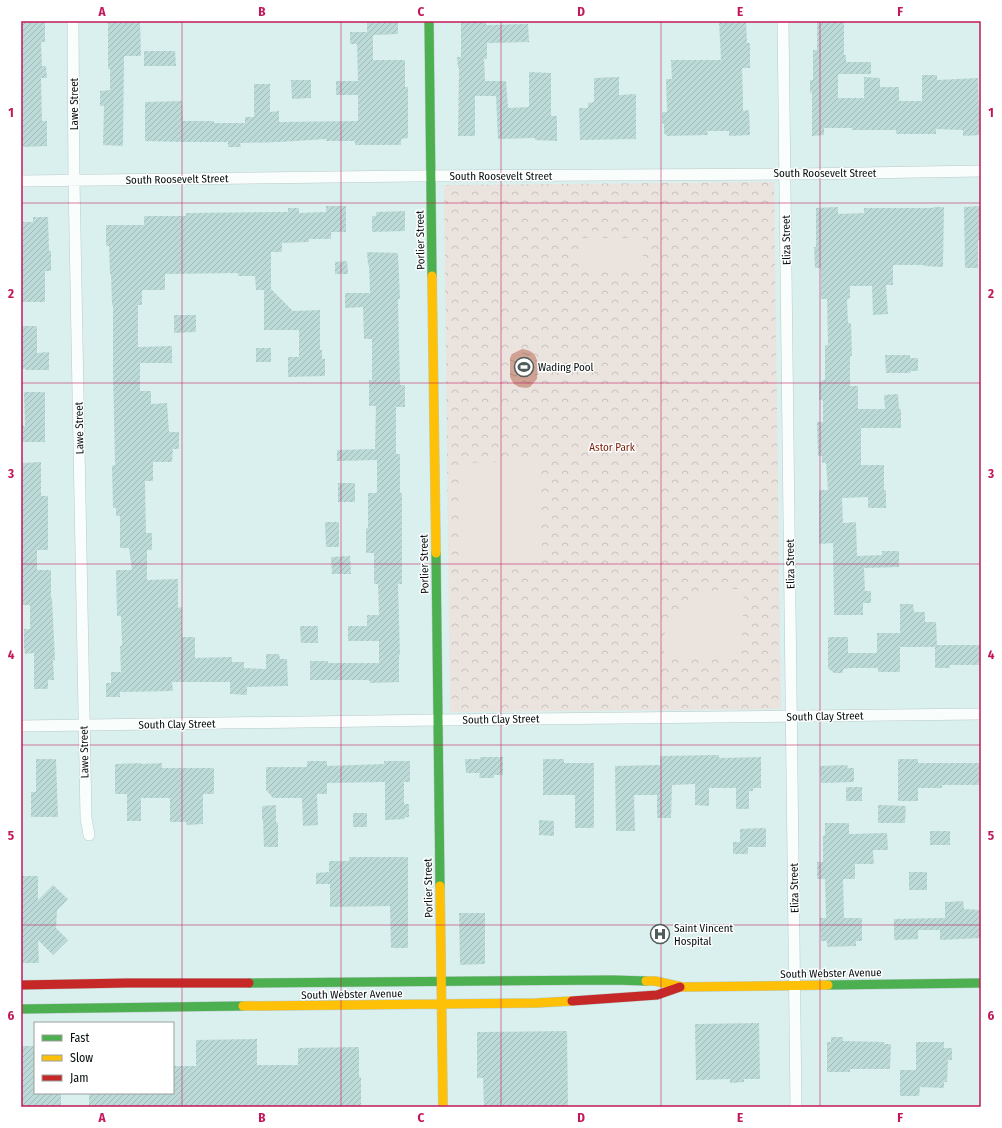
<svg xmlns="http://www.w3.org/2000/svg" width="1002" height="1128" font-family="'Fira Sans Condensed',sans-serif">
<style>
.forest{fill:url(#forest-crowns)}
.pitch{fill:#eae3de}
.water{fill:url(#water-ripples)}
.building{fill:url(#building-hatch)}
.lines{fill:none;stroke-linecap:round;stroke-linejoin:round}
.street-casing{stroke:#b9cac9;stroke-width:12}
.fast-casing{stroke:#b9cac9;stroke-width:10}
.slow-casing{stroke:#b9cac9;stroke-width:10}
.jam-casing{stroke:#b9cac9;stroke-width:10}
.street{stroke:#f9fdfc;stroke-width:11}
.fast{stroke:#4caf50;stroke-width:9}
.slow{stroke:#ffc107;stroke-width:9}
.jam{stroke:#c62828;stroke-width:9}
.grid{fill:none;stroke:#c2185b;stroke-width:1;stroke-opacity:0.55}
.labels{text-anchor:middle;stroke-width:3;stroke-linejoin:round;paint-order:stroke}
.street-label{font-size:11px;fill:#030e0d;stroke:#fff}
.poi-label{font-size:11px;fill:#030e0d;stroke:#fff;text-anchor:start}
.park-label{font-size:11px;fill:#7d240c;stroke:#fff}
.neatline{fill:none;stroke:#c2185b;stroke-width:1.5}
.grid-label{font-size:13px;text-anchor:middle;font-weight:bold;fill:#c2185b}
</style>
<defs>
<pattern id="forest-crowns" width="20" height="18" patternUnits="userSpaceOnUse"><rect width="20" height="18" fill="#eae3de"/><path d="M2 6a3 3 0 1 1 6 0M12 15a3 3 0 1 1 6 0" fill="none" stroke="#c7c2bd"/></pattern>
<pattern id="water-ripples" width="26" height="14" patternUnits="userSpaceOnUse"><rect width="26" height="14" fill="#d0a294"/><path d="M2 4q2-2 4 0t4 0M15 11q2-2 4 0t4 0" fill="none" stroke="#b18a7e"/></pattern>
<pattern id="building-hatch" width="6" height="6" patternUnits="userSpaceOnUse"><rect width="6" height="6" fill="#bcdad7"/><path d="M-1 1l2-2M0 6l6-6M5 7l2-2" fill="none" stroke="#a0bab7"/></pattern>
</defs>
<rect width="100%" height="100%" fill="#daf0ee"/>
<path class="forest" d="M774 182 781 709 450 712 444 185Z"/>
<path class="pitch" d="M580 238H643V271H580Z
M540 461 542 565 462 567 460 463Z
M721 589H744L741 659 664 656 665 630 677 612 695 598Z"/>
<path class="water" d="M522 349C540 351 538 364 537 379L530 387 526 388 519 387 514 384 512 381 510 377V358L512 354Z"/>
<path class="building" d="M140 21 141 56H124L123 146 103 145 104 106H100V91L110 90V69H108V22Z
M367 21H398V34L373 35V60H405V87H408V138L401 139V145H355V141H326V139L280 142 240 143 241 147H228V142H182L145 141V102L182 101 183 121H214V123H245V117H254V84H270V112L279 111V122L358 121V95H336V81H358L357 44H350V32H367Z
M461 21H486V25L528 24 529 42 487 43V59H484L485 81H506L508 108 529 107V72L551 73V116H557V141L535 140V138L498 139 496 96H475V136H458L459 68H458L457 57H461Z
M719 21H746L747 43H750V68H742L743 100V111L749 110 750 135 729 136V131H707L708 135 667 136 664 133V123L662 124V112H667L666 79H672L671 60H721Z
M817 21H844V55H846V62H871V74H838V98H864V77L880 78V87H899V101H922V75H937V80L978 78 979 109H981V135L963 136V130L936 129V134H896V130H852V128H824V135L812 136V92L810 93V80H813V50H817Z
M21 22H45V42H41L42 66H46L47 78H41L42 121H47V146L23 147V145H21Z
M144 51H175L176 66H144Z
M619 77V95L636 94V139L580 140 579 108H588V103L594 102V78Z
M291 80H311V98L292 99Z
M326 206H346V232H331V239H309V242L282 243V252H271V289L293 311 320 310V350H322V359H325V376L288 377V357H299V330H264V290H256L255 276H238V273L165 274V290H142V305H138V347L172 346V363H140V391H151V404L167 403 169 432H179V449H173L172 462H153V481H145L146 533H152V550H147V580L178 579V608L182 607V637H195V658L232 657V662H244V668L266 669V654H279L280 659H287L288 686 247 687V695L230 694V682H172L173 691 120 692V697H106V683H111V672H121L120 646H122L121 616H117L116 570H132L129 548H120V516H116V508H113L112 466 115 465 113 372V305H112L111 274H110L109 246H106V225H144V216H186V213L288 212V208H299V213L326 212Z
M981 206V240H978V268H965L964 207Z
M838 207V214L864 213V208H933V207H944L943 267 924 266V265H893V285H886L888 314 873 315 872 286H850V298L847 299 848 323H851L852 356H850V386H858V409H885L884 395 898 394 899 409H901V428H861V465H884V490H886V508H868V497L842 498 843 523 856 522 857 556 882 555V551H899V567L864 568 865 591H871V603H863V615H834L833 543 819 544V490H828L826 463H822V456H818L817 422H823V400H819V383L825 379V345H828L827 299H821V268H815L814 247H816V208Z
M405 211V231L372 232V216H376V212Z
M33 217H48L49 251H51V271H45V302H21V242H23V222H33Z
M367 252 398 253 400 299H398L400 385H405V407H396V454H400V493H402V584H398L400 655H399V682L370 683V681L368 680H310V661H328V663H379V641H348V626H367V615H379L378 584H374V553H366V528H368V493H377V460L337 461V450L375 449 376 406H369V380H372V339H364L363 307 345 308V293H370L369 265H368Z
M347 261 348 274H335V262Z
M174 315H196V332L174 333Z
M21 326H37V353L49 352V370H26V369H21Z
M256 348H271V362H256Z
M885 355H910V358H918V371H911L910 373H886Z
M24 392H45V442H21V426H25Z
M41 462V496H48V550H37V570H51V598H52L55 660H53L54 680H48V689H34V653L25 654 24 646V629H30V605H21V463Z
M338 483H355V502H338Z
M325 522H339V547H326Z
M350 556 351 574H332L331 557Z
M900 604H913L914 612H925V622H936L937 645H981V665H949L950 668H935V647H900V672H878V668H851L843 669V673H834L828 668V637H848V653H877V633H900Z
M300 626H318V643H301Z
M719 755V758L761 757V788H753V791H749V809H736V788H709V806L695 805V784L672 785 671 818H657V795H634L635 831H616L615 766 660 765V756Z
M480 757H503V775H494V778H479L480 773H466L465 759H480Z
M36 759H56L58 817H31V792H36Z
M543 759H564V763H594V828H575V795H543Z
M898 759H918V763H981V785H942V788H918V801H898Z
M307 761H327V766L384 764V761H410V782H404V804H409V817H405V819L385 820V782L327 783V794H317L318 825 303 826 302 798H273L266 790V767H307Z
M141 763V764L162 763V768H214V794H203V824L186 825V822H170V798H141V821H127V794H115V764Z
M848 765 847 768H854V782L821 783 820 766Z
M846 787H862V801H846Z
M276 805V823L278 822V847H264L263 820H262V806Z
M878 805 906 806 905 823H878Z
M353 813H367V827H353Z
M539 820 554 821V836L539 835Z
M825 823H849V834L887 833 888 850H873L874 864H855V879H843L844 918H862V941H856V946L827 947V941H821L820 918H826L825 879H817V862H823V836L825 835Z
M766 828V847H748V854H733V842H740V829Z
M930 831H950V845H930Z
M349 857H408V948H391L390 906 330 907V884H316V873L329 872V861H349Z
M909 872H927V890H909Z
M21 876H38V900L53 885 68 899 57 910 56 928 68 940 53 955 38 940 39 963H21Z
M963 901 964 909 981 910V938L940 940V930H918V939L894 940V919L945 918V902Z
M459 913H485V964L460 965Z
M759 1023 760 1079H744V1082L730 1083V1079L696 1080 695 1024Z
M567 1031 568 1107H484L483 1078H477V1032Z
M831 1037H843V1041L884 1042V1044H891L890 1069H850V1072H827V1042H831Z
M257 1039V1065H298V1048L359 1047V1077H361V1107H89V1093H173V1066H196V1040Z
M916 1042H944V1048H952V1060H948L947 1082H944V1088L920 1087 919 1096H900V1070H916Z
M21 1046H35V1093H61V1107H21Z"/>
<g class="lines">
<g class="street-casing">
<path id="street" d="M73 21 74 180 86 818 89 835
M783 21 796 1107
M21 181 412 176 800 174 981 171
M21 726 438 720 981 714"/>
</g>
<g class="fast-casing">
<path id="fast" d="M429 21 432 276
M436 553 440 886
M249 983 613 980 646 981
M828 985 981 983
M21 1009 243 1006"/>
</g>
<g class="slow-casing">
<path id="slow" d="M432 276 436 553
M440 886 443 1107
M646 981H655L682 987 828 985
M243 1006 536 1003 572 1001"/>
</g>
<g class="jam-casing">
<path id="jam" d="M21 985 127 983H249
M572 1001 657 995 680 987"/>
</g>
<use href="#street" class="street"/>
<use href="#fast" class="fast"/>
<use href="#slow" class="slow"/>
<use href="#jam" class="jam"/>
</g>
<path class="grid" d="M182 21V1107M341 21V1107M501 21V1107M661 21V1107M820 21V1107M21 203H981M21 383H981M21 564H981M21 745H981M21 925H981"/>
<defs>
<g id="stadium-ring" transform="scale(1)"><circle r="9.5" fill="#fff" stroke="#4e5d5c" stroke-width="1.5"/><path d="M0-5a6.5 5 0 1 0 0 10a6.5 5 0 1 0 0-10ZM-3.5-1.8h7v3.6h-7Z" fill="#4e5d5c"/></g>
<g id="hospital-ring" transform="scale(1)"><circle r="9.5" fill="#fff" stroke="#4e5d5c" stroke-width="1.5"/><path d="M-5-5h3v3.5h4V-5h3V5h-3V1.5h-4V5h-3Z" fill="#4e5d5c"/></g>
</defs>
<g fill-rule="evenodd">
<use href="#stadium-ring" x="524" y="367"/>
<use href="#hospital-ring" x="660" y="934"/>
</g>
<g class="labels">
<g class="street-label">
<text transform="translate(74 104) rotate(-90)" y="4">Lawe Street</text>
<text x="825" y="177">South Roosevelt Street</text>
<text x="501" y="180">South Roosevelt Street</text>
<text transform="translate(177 179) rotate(-1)" y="4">South Roosevelt Street</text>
<text transform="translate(420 240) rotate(-91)" y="4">Porlier Street</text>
<text transform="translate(786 240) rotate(-91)" y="4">Eliza Street</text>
<text transform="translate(79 428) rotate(-91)" y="4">Lawe Street</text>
<text transform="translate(424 564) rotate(-91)" y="4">Porlier Street</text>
<text transform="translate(790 564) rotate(-91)" y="4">Eliza Street</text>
<text transform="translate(825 716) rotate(-1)" y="4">South Clay Street</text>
<text transform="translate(501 719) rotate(-1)" y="4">South Clay Street</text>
<text transform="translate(177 724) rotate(-1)" y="4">South Clay Street</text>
<text transform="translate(84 752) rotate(-91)" y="4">Lawe Street</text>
<text transform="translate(428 888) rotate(-91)" y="4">Porlier Street</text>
<text transform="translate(794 888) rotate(-91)" y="4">Eliza Street</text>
<text transform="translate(831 973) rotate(-1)" y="4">South Webster Avenue</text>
<text transform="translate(352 994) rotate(-1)" y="4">South Webster Avenue</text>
</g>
<g class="poi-label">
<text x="538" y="371">Wading Pool</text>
<text x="674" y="932">Saint Vincent<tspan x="674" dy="13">Hospital</tspan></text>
</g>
<g class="park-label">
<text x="612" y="451">Astor Park</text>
</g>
</g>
<rect width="1002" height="1128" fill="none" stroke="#ffffff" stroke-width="44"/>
<rect x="34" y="1022" width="140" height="72" fill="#ffffff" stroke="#9a9f9e"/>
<rect x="42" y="1035" width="20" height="6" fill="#4caf50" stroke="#9a9f9e"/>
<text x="70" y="1042" font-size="12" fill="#030e0d">Fast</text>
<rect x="42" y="1055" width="20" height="6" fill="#ffc107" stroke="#9a9f9e"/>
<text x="70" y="1062" font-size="12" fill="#030e0d">Slow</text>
<rect x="42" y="1075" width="20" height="6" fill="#c62828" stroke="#9a9f9e"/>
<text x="70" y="1082" font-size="12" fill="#030e0d">Jam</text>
<rect x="22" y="22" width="958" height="1084" class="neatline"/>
<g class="grid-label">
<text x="102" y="16">A</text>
<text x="262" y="16">B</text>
<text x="421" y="16">C</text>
<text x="581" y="16">D</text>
<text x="740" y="16">E</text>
<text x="900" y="16">F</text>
<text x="11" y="117">1</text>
<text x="991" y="117">1</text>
<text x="11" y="298">2</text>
<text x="991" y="298">2</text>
<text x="11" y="478">3</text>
<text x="991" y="478">3</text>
<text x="11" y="659">4</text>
<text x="991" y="659">4</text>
<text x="11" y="840">5</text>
<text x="991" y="840">5</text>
<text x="11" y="1020">6</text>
<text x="991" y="1020">6</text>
<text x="102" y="1122">A</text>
<text x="262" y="1122">B</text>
<text x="421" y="1122">C</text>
<text x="581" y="1122">D</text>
<text x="740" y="1122">E</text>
<text x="900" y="1122">F</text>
</g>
</svg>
